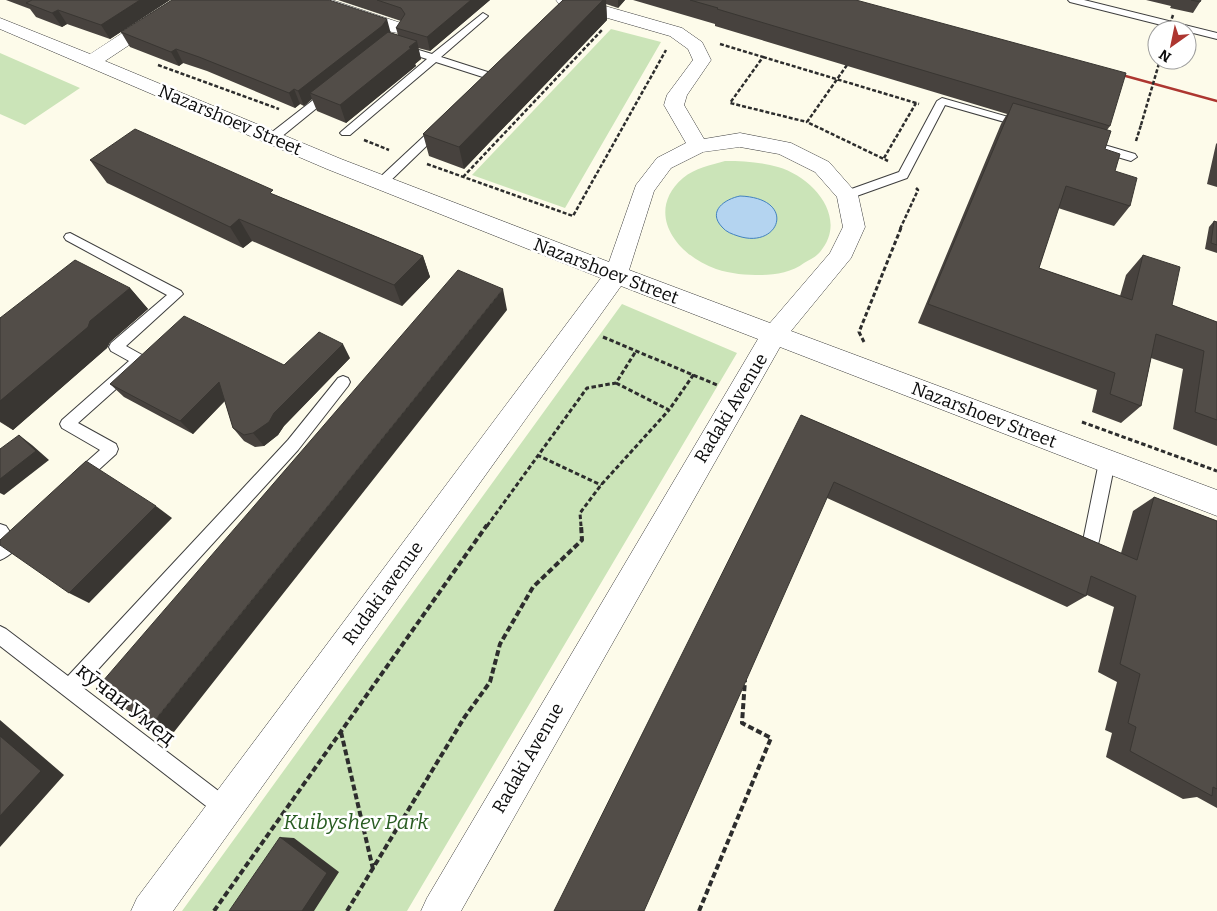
<svg xmlns="http://www.w3.org/2000/svg" width="1217" height="911" font-family="Bitter,serif">
<style>
.green{fill:#cbe4b8}
.water{fill:#b4d4f0;stroke:#4282c0}
.lines{fill:none;stroke-linecap:round;stroke-linejoin:round}
.lane-casing{stroke:#3e3e3e;stroke-width:2}
.street-casing{stroke:#3e3e3e;stroke-width:1}
.path-far2{stroke:#2d2d2d;stroke-width:2.5;stroke-dasharray:4 2;stroke-linecap:butt}
.path-far1{stroke:#2d2d2d;stroke-width:3;stroke-dasharray:4.5 2.5;stroke-linecap:butt}
.path{stroke:#2d2d2d;stroke-width:4;stroke-dasharray:6 3;stroke-linecap:butt}
.lane{fill:#fff;fill-rule:evenodd}
.street{fill:#fff;fill-rule:evenodd}
.rail{stroke:#ad3630;stroke-width:2.5}
.path-bridge{stroke:#2d2d2d;stroke-width:2.5;stroke-dasharray:4 2;stroke-linecap:butt}
.wall{fill:#47423e}
.shaded-wall{fill:#393632}
.building{fill:#524d48;stroke:#393632}
.labels{text-anchor:middle;stroke-width:5;stroke-linejoin:round;paint-order:stroke}
.street-label{font-size:18px;fill:#0b0b0b;stroke:#fff}
.near-street-label{font-size:21px;fill:#0b0b0b;stroke:#fff}
.near-park-label{font-size:21px;font-style:italic;fill:#295c22;stroke:#fff}
</style>
<rect width="100%" height="100%" fill="#fdfbea"/>
<path class="green" d="M611 29 661 42 565 208 472 175Z
M0 53 80 88 25 125 0 114Z
M725 161C743 161 760 162 778 167 813 177 849 218 820 252 816 257 809 260 804 263 793 272 775 275 761 275 746 275 731 274 716 269 676 255 644 212 683 178 695 168 711 165 725 161Z
M622 304 737 353 407 911H182Z"/>
<path class="water" d="M740 196C798 198 780 250 738 236 732 234 726 232 722 227 707 211 725 199 740 196Z"/>
<g class="lines">
<g class="lane-casing">
<path id="lane" d="M1068 0H1084L1217 33V39L1070 2Z
M483 13 488 16 486 18 441 57 497 75 498 77 497 79H489L436 62 350 135H342L340 133 342 131 427 59 398 50V46L402 45 432 54Z
M330 89 334 90 335 92 334 94 275 142H267L265 139 267 136 326 90Z
M942 98 1026 122 1027 124 1022 127 945 105 907 178 851 198H843L841 195 843 192 899 172 937 101Z
M440 124 444 125 445 127 444 129 385 186H377L375 183 377 180 436 125Z
M1101 144 1135 154 1137 157 1131 161 1097 151 1095 148Z
M70 233 181 291 183 294 126 346 144 356 146 360 144 364 78 423 116 444 118 449 116 454 83 484 78 486 73 484 70 479 73 474 100 450 62 428 60 424 62 420 129 361 111 351 109 347 111 343 167 295 66 240 64 237 66 234Z
M343 376 348 378 350 382 348 386 298 450 82 687 233 802 236 809 233 816 226 819 219 816 0 646V626L6 629 68 676 288 440 338 378Z
M1107 455 1112 457 1115 462 1099 541 1097 546 1091 548 1085 546 1083 541 1099 462 1102 457Z
M0 524 6 526 10 532 19 527 25 529 27 534C23 544 10 556 0 560Z"/>
</g>
<g class="street-casing">
<path id="street" d="M173 0H194L191 4 105 61 341 159 609 262 636 185 657 158 686 143 664 105 667 95 693 60 688 49 670 36 559 4 556 0H584L682 28 702 42 711 60 687 95 684 105 704 139 740 133 791 143 829 162 858 195 865 227 851 258 791 331 1217 490V516L780 347 461 911H421L427 898 758 339 621 286 173 911H131L137 898 601 278 327 169 0 29V18L90 54ZM740 147 779 154 815 172 837 197 843 227 830 253 770 323 629 270 654 191 671 168 703 152Z
M306 0H332L404 24 407 28 404 32 398 33 392 32 309 4Z"/>
</g>
<path class="path-far2" d="M720 44 763 57 730 103 807 122
M763 57 916 103
M158 65 279 109
M847 65 807 122 888 161
M364 140 389 150
M1136 141 1141 125
M884 158 916 103 919 104
M427 164 573 216 666 50
M463 177 602 30
M900 229 918 190 916 188"/>
<path class="path-far1" d="M603 337 717 385
M864 342 859 332 901 228
M616 383 669 410 694 374
M1082 422 1217 471
M537 455 601 485
M487 526 587 388 616 383 636 351
M581 526 580 513 601 485 669 410"/>
<path class="path" d="M341 732 373 869
M214 911 487 525
M347 911 464 718 490 682 500 644 533 587 582 540 581 525
M699 911 771 738 742 723 745 680"/>
<use href="#lane" class="lane"/>
<use href="#street" class="street"/>
<path class="rail" d="M1111 72 1217 101"/>
<path class="path-bridge" d="M1168 30 1173 15
M1141 125 1160 60"/>
</g>
<path class="wall" d="M6 0H170L110 39 67 24 62 27 36 17 30 9Z
M338 0H490L430 51 418 48 421 59 415 64 416 66 346 123 317 111 312 99 304 106 300 104 295 108 207 71 183 63 179 66 130 47 121 32 391 33 398 35 396 28 401 21Z
M563 0H625L618 8 606 4 607 20 464 169 429 156 423 134Z
M633 0H856L1110 126 1107 130 1105 149 1130 206 1114 226 1058 208 1039 268 1120 296 1126 275 1143 255 1172 305 1217 322V446L1173 429 1183 369 1151 358 1141 406 1121 423 1092 412 1097 390 918 323 1001 124 1007 114 715 26V24Z
M1146 0H1201L1200 2 1193 13 1170 8 1171 6Z
M1217 143V187L1207 184 1216 144Z
M90 160 275 195 423 256 430 277 402 306 252 241 243 248 107 183Z
M1214 221 1217 222V253L1205 249 1209 227Z
M130 288 148 309 110 342 107 348 13 430 0 422V318Z
M350 358 284 426 278 435 264 446 255 447 244 441 233 428 225 401 193 434 124 397 110 384Z
M801 415 1121 553 1133 511 1154 497 1217 521V808L1197 797 1183 799 1106 757 1112 733 1105 730 1117 682 1098 672 1114 607 1087 595 1086 596 1067 607 827 498Z"/>
<path class="shaded-wall" d="M140 0H170L110 39 101 25Z
M471 0H490L430 51 427 37Z
M603 0H606L607 20 464 169 459 147Z
M618 0H625L618 8Z
M58 10 67 24 62 27 52 13Z
M387 19 391 34 310 93 312 99 304 106 298 91Z
M417 41 421 59 415 64 416 66 346 123 340 105Z
M176 49 183 63 179 66 171 52Z
M294 89 300 104 295 108 289 93Z
M239 219 252 241 243 248 230 227Z
M423 256 430 277 402 306 394 285Z
M130 288 148 309 110 342 107 348 13 430 0 421V401L90 321Z
M503 289 507 310 174 732 151 725Z
M343 344 350 358 284 426 278 435 264 446 253 433Z
M219 382 230 395 193 434 180 421Z
M19 435 32 445 49 460 4 495 0 493V479Z
M156 506 172 518 89 603 69 593Z
M0 720 64 775 0 847Z
M280 837 294 838 339 872 314 911H302Z"/>
<path class="building" d="M32 0H140L101 25 58 10 52 13 26 3Z
M172 0H329L387 19 382 26 298 91 294 89 289 93 199 57 176 49 171 52 121 32Z
M377 0H471L427 37 396 28 405 14 401 8Z
M563 0H603L459 147 423 134Z
M690 0H856L1126 73 1110 126 717 9 718 8Z
M1191 0H1201L1200 2Z
M388 32 417 41 409 47 411 48 340 105 310 93Z
M1013 103 1111 131 1105 149 1120 154 1115 171 1137 178 1130 206 1066 186 1039 268 1132 300 1143 255 1180 267 1172 305 1217 322V420L1195 412 1204 351 1156 334 1141 406 1110 394 1115 373 928 304Z
M135 129 273 190 270 193 423 256 394 285 239 219 230 227 90 160Z
M1214 221 1217 222V245L1211 243Z
M75 260 130 288 90 321 88 327 0 401V318Z
M458 270 503 289 151 725 96 689Z
M184 316 284 365 319 332 343 344 274 413 269 422 253 433 244 435 233 428 219 382 180 421 110 384Z
M801 415 1137 560 1154 497 1217 521V789L1213 787 1212 796 1130 751 1136 727 1128 723 1140 674 1120 664 1136 596 1091 576 1086 596 834 482 644 911H554Z
M19 435 36 451 0 479V449Z
M86 461 156 506 69 593 0 545V540Z
M0 736 41 771 0 816Z
M280 837 327 873 302 911H229Z"/>
<g class="labels">
<g class="street-label">
<text transform="translate(230 120) rotate(23)" y="6">Nazarshoev Street</text>
<text transform="translate(606 271) rotate(21)" y="6">Nazarshoev Street</text>
<text transform="translate(731 408) rotate(-59)" y="6">Radaki Avenue</text>
<text transform="translate(984 415) rotate(21)" y="6">Nazarshoev Street</text>
<text transform="translate(383 593) rotate(-54)" y="6">Rudaki avenue</text>
<text transform="translate(528 758) rotate(-60)" y="6">Radaki Avenue</text>
</g>
<g class="near-street-label">
<text transform="translate(126 704) rotate(38)" y="7">кӯчаи Умед</text>
</g>
<g class="near-park-label">
<text x="356" y="829">Kuibyshev Park</text>
</g>
</g>
<g transform="translate(1172 45) rotate(213)"><circle r="24" fill="#ffffff" stroke="#9d9d9d"/>
<path d="M0-4L9 19L0 12L-9 19Z" fill="#ad3630"/>
<text y="-8" font-size="14" font-weight="bold" text-anchor="middle" fill="#0b0b0b">N</text>
</g>
</svg>
